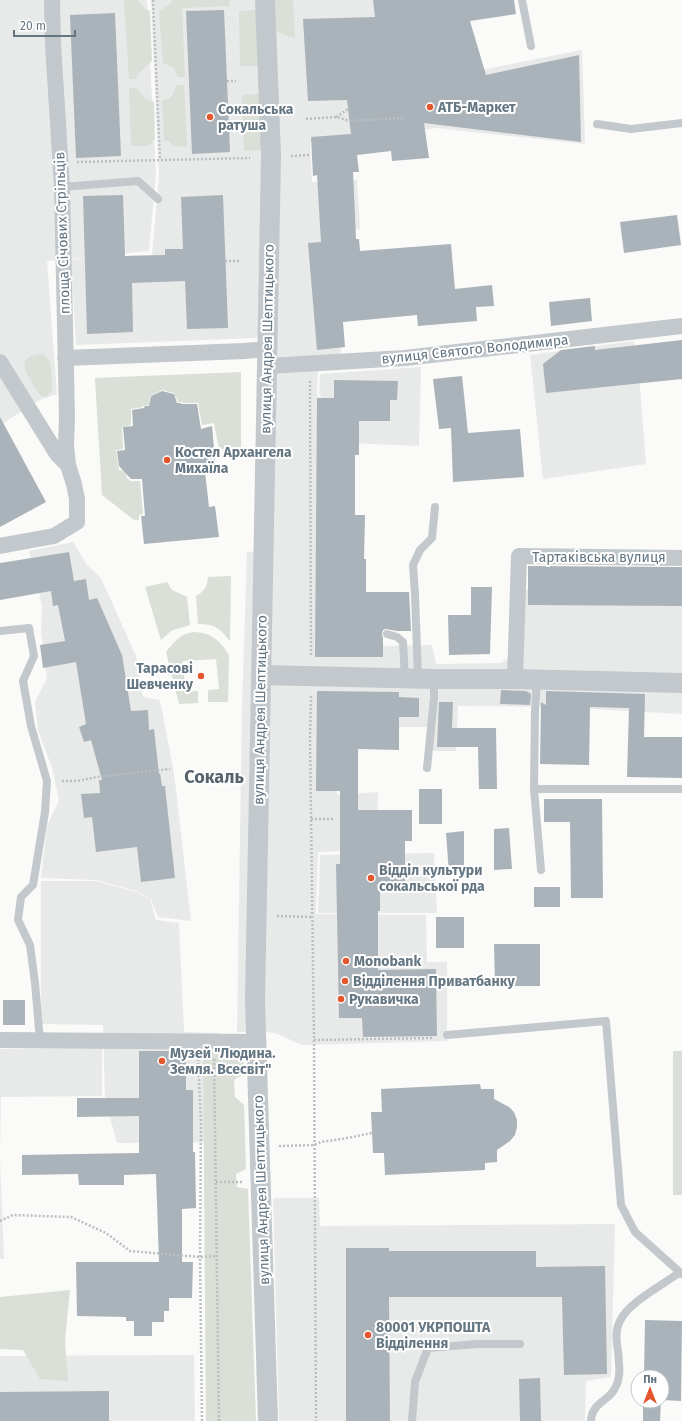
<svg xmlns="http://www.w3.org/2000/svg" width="682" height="1421" font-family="'Fira Sans',sans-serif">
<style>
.built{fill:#e8e9e9}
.green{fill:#dadfd7}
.building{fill:#aab3b9}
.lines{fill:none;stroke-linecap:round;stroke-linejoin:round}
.path{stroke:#bbbfc2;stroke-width:2.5;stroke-dasharray:2 2;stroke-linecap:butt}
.service{stroke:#c3c8cc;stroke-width:8}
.minor{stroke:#c3c8cc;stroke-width:16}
.tertiary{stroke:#c3c8cc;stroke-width:20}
.poi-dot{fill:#e4572e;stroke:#fff;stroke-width:1.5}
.labels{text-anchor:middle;stroke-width:4;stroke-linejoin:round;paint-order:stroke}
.poi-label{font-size:14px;font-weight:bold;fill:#657683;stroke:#fff;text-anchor:start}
.street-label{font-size:14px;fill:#657683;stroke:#fff}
.district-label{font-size:18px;font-weight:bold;fill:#57646e;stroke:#fff}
</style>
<rect width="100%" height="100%" fill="#fafaf8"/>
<path class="built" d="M0 0H147L156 174 149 251 88 257 152 255 159 174 151 0H260L265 151 261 332 255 338 76 345 71 260 83 258 47 261 57 394 40 400 0 425Z
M262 0H394L419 82 582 50 585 144 437 128 345 139 310 142 312 182 357 180 360 229 334 233 342 370 318 371 317 394 350 445 334 468 372 646 432 645 436 664 501 663 523 648 521 589 682 591V714L558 707 458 706 456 751H427V727H393L337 704V795L378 792 377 850 318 852 316 914 426 915 427 962H447V1041L302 1045 275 1033 265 1032H237L242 708 247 552 269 550Z
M634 341 640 387 646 464 543 479 530 355Z
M421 367 419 446 351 443 319 394 320 374Z
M73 542 87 565 101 578 136 656 143 697 160 700 174 773 191 921 158 917 151 899 136 891 96 880 41 878 47 826 59 800 52 768 38 730 35 702 47 678 41 632 42 606 29 551Z
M434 853 437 913H318L320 855Z
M41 881H96L136 892 150 899 156 920 179 923 184 1032 218 1033 219 1142 117 1143 105 1099 103 1025 41 1024Z
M102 1048V1096L1 1097 0 1157 4 1259H0V1049Z
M273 1198H319L320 1226 615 1224 611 1377 586 1381 585 1421H279Z
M194 1355 195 1421H0V1356Z"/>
<path class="green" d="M124 0H138L145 9 150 11 152 61 139 73 136 79H129Z
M172 0H229L230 6 182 8 185 77H178L174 68 163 63 159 11 171 3Z
M275 0H293L295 38 273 31Z
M258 10 259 66H240L239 11Z
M176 85H184L187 147 173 146 169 142 164 140 162 101C171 99 174 94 176 85Z
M129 88H137C141 96 146 100 154 102L155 139 148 146H131Z
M260 94 262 150 244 151 242 95Z
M43 354 49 360 51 368 52 390 48 396 42 397C37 392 34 387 31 381 21 365 21 355 43 354Z
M241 372V449H219L214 423 202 425 198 403H182V402H178L174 393 162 390 150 396 149 405 143 406V407L131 409V425L122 427 123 449 116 450 119 470 126 471 127 478 130 481H140L143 514 139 515V520H134L102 495 95 378Z
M231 576V577L230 641C219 628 216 624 198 624L196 596C205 591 207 587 208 577Z
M167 582 172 590 187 597 190 625 171 631 161 640 145 587Z
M193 632C211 633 219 639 229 655L228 702H208V690L219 689 216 659 183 661 185 691H198V703L179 704 166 652C175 641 179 635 193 632Z
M236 1048 244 1052V1074L234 1080 235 1097 244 1105 246 1169 236 1174 237 1187 248 1189 256 1421H206L203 1049Z
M673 1051H682V1195H673Z
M70 1290 65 1340 68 1381 40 1379 23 1350 0 1349V1297Z"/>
<path class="building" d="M373 0H514L516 14 470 21 486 75 579 55 581 142 424 123 429 158 392 161 391 151 357 155 359 172H353L356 239H359L360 251 451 244 455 289 492 285 494 306 476 307 477 321 418 326 417 315 343 322 345 347 317 350 308 243 321 242 317 175 313 176 311 137 351 134 347 100 308 101 303 19 375 17Z
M224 10 230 152 192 154 186 11Z
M115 13 121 156 76 158 70 15Z
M123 195 125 256 165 255V249H183L181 197 223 195 228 328 187 329 185 281 132 283 133 332 87 334 83 196Z
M677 215 681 245 624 253 620 222Z
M590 298 592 321 551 326 549 302Z
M682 340V379L546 393 543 364 561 350 595 346V350Z
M462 376 468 433 520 429 524 477 453 482 451 428 439 429 433 379Z
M334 380 398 381 397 400H390V421H359V455H355V515H365L364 559H366V592H409L411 631H397L386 629 383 630 382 635 383 638V657H315L317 398H334Z
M162 391 174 394 177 403H181V404H197L201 429 212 426 216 471 205 472 209 507 215 506 219 537 144 544 141 516H145L142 479H131L119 466 117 451 125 450 123 427 133 426 132 410 144 408 145 406H149L151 396Z
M0 417 46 502 0 527Z
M69 552 74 581 86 579 89 600 97 598 122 655 131 711 148 710 149 730 154 729 159 774 160 773 162 786H165L175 878 141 882 137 847 96 852 92 817 84 818 81 794 100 793 99 780H102L91 740 84 742 79 727 86 724 76 662 43 668 40 645 65 641 58 605 53 606 51 591 0 600V563Z
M528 566 682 567V606L528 605Z
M471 587H492L490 654 449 655 448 615H471Z
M501 690 526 691 531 694 530 705 500 704Z
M317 691 399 692V697L419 698V717H399V750L358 749V810H412V841H405V887H380V911H378V970L436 969 437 1036 363 1037 362 1018H339L336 864H340V791H316Z
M546 691 645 694 644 737H682V778L627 777 629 708 590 707 589 765 540 764 541 702 546 705Z
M439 702H453L452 728H496L497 789H479L478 747H437Z
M419 789H442V824H419Z
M544 799H602L603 898H571L570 822H544Z
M509 828 512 869 494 870V829Z
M464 831V873L449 874 446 833Z
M534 887H560V907H534Z
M436 917H464V948H436Z
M494 944H540V986H495Z
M3 1000H25V1025H3Z
M139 1051H186V1090H193V1152H195L196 1208 182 1209V1262H193L192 1298H169V1311H164V1322H152V1336H134V1321H126V1317L77 1316 76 1262H159L156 1174 124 1175V1185H79L78 1174 22 1175V1155L139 1153V1116L77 1117V1098H139Z
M480 1084 481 1089H494V1099L509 1107 514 1112 517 1120V1127L515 1135 510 1141 497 1150V1162L485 1163V1170L385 1175 384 1153H373L372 1133 371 1112H382L381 1089Z
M346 1248H389V1251H536V1267L605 1266 607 1374 564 1375 562 1297H389L390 1421H346Z
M645 1320 682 1321 681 1401 662 1400V1377H644Z
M540 1378 541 1421H520L519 1379Z
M109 1391V1421H0V1392Z
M643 1401H661L660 1421H643Z"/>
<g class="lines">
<path class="path" d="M153 0 160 160
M227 81H236
M336 117 348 109
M306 119 336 117 350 121 403 118
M291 156 309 155
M77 162 250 158
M225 261H241
M310 381 311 656
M311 696 310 738 314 1040 316 1421
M62 781H77L97 777 170 769
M311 819H334
M277 916 313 917
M314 1040 433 1038
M198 1059 201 1120 200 1257 202 1421
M214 1059 219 1421
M280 1147V1146L314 1145 321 1142 342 1139 372 1133
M216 1182H242
M0 1221 13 1215 71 1217 106 1233 130 1251 200 1257 218 1256"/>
<path class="service" d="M522 0 531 46
M597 124 631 129 682 123
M62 187 138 181 158 199
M0 631 29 628 34 656 23 681 31 726 47 781 45 812 33 885 21 897 18 920 30 945 35 983 40 1041
M387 634 397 637 403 642 405 678
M418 679 415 594 413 565 420 550 432 538 435 507
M537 680 535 710 534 789H682
M427 768 434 698V679
M534 789 541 870
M447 1035 606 1021 621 1205 635 1232 682 1274
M412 1421 415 1382 428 1348 477 1344H520
M591 1421C591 1404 609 1400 614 1390 622 1377 619 1365 618 1351 616 1341 615 1330 620 1321 628 1303 662 1285 679 1273"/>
<path class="minor" d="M65 358 244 351 268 349
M0 362 57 454 68 465
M267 366 405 358 682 326
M0 546 54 536 77 522V499L74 484 68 465 66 445 67 417 62 187 53 44 52 0
M515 679 519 556 682 558
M0 1040 256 1042"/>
<path class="tertiary" d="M265 0 271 156 255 1000 268 1421
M261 675 434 679H515L682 683"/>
</g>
<g class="poi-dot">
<circle cx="430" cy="107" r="4"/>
<circle cx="210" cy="117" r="4"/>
<circle cx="167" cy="460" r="4"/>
<circle cx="201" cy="676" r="4"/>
<circle cx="371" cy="878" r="4"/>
<circle cx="346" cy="961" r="4"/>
<circle cx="345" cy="981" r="4"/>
<circle cx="341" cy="999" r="4"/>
<circle cx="162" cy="1061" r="4"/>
<circle cx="368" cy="1335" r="4"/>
</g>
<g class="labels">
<g class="poi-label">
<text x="438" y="112">АТБ-Маркет</text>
<text x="218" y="114">Сокальська<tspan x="218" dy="16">ратуша</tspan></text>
<text x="175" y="457">Костел Архангела<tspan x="175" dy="16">Михаїла</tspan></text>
<text x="193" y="673" text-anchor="end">Тарасові<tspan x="193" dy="16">Шевченку</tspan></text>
<text x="379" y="875">Відділ культури<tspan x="379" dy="16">сокальської рда</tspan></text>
<text x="354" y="966">Monobank</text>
<text x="353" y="986">Відділення Приватбанку</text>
<text x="349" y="1004">Рукавичка</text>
<text x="170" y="1058">Музей "Людина.<tspan x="170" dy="16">Земля. Всесвіт"</tspan></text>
<text x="376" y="1332">80001 УКРПОШТА<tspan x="376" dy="16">Відділення</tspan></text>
</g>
<g class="street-label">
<text transform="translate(62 233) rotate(-92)" y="5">площа Січових Стрільців</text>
<text transform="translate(267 339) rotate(-89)" y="5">вулиця Андрея Шептицького</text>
<text transform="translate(475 349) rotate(-6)" y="5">вулиця Святого Володимира</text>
<text x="599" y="562">Тартаківська вулиця</text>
<text transform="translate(260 710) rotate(-89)" y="5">вулиця Андрея Шептицького</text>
<text transform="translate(261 1190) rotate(-92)" y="5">вулиця Андрея Шептицького</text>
</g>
<g class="district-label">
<text x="214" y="783">Сокаль</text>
</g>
</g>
<g transform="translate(650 1389)"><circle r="19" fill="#ffffff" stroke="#c1c8cd"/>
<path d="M0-3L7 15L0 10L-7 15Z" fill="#e4572e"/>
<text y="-6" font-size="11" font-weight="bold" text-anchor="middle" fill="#657683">Пн</text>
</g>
<path d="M14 30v6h61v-6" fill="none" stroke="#657683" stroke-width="2"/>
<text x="20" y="30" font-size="12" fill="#657683" stroke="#ffffff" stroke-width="3" paint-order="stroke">20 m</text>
</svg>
